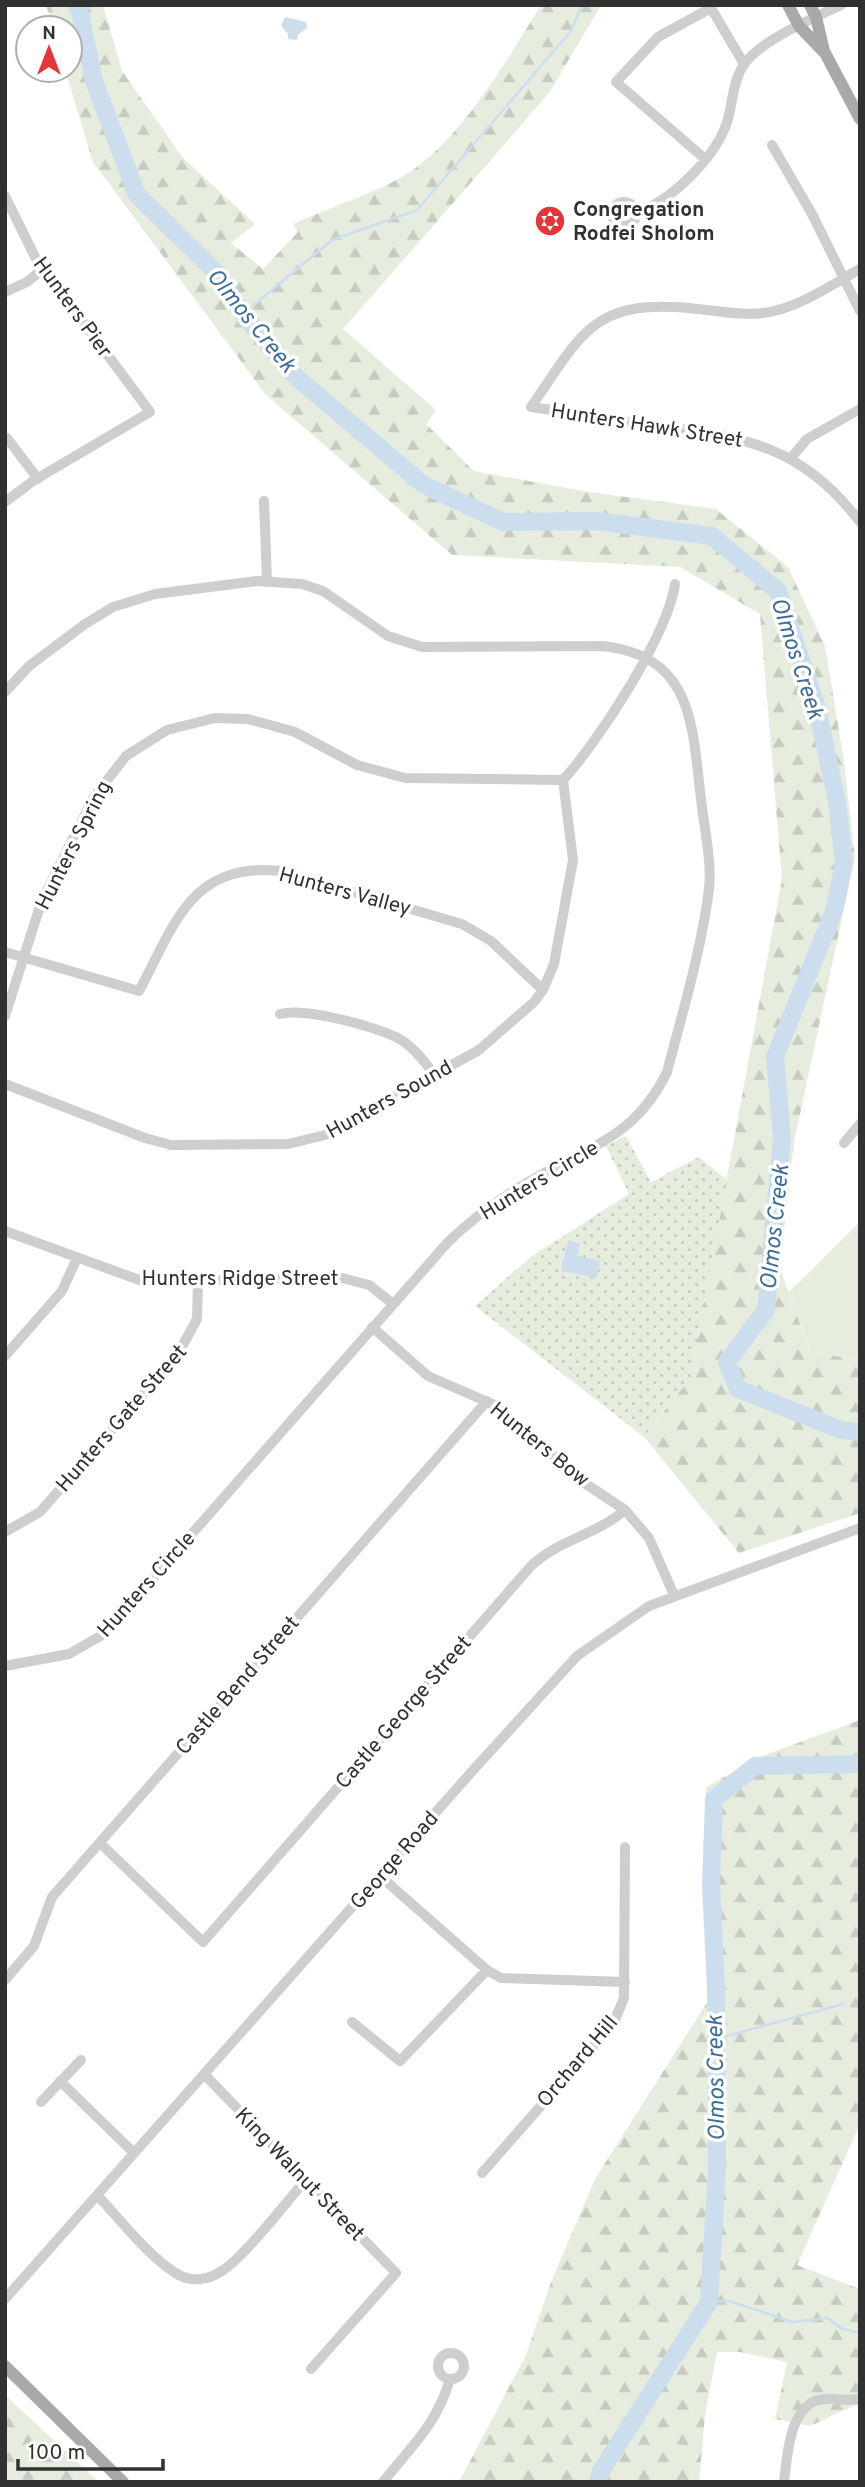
<svg xmlns="http://www.w3.org/2000/svg" width="865" height="2487" font-family="Overpass,sans-serif">
<style>
.grass{fill:#e6eddf}
.forest{fill:url(#forest-firs)}
.park{fill:url(#park-dots)}
.water{fill:#ccdeed}
.lines{fill:none;stroke-linecap:round;stroke-linejoin:round}
.stream{stroke:#ccdeed;stroke-width:2.5}
.river{stroke:#ccdeed;stroke-width:18}
.minor{stroke:#cecece;stroke-width:10}
.major{stroke:#a9a9a9;stroke-width:12}
.labels{text-anchor:middle;stroke-width:7;stroke-linejoin:round;paint-order:stroke}
.poi-label{font-size:21px;font-weight:bold;fill:#313131;stroke:#fff;text-anchor:start}
.street-label{font-size:21px;fill:#313131;stroke:#fff}
.water-label{font-size:23px;font-style:italic;fill:#3e6e94;stroke:#fff}
</style>
<defs>
<pattern id="forest-firs" width="22" height="20" patternUnits="userSpaceOnUse" patternTransform="scale(1.75)"><rect width="22" height="20" fill="#e6eddf"/><path d="M5 1l3.5 6h-7zM16 11l3.5 6h-7z" fill="#c6ccc0"/></pattern>
<pattern id="park-dots" width="8" height="8" patternUnits="userSpaceOnUse" patternTransform="scale(1.75)"><rect width="8" height="8" fill="#e6eddf"/><path d="M2 2h.1M6 6h.1" fill="none" stroke="#c6ccc0" stroke-width="1.8" stroke-linecap="round"/></pattern>
</defs>
<rect width="100%" height="100%" fill="#fff"/>
<path class="grass" d="M860 1222V1360L810 1352 789 1292Z"/>
<path class="forest" d="M46 5H103L122 71 183 158 255 224 231 243 263 269 298 232 293 224C326 209 382 191 410 172 465 134 506 61 541 5H605L599 9 549 93 343 329 436 410 426 424 474 471 589 492 716 509 788 567 825 646 844 761 855 858 794 1142 780 1268 810 1352 860 1360V1513L739 1553 644 1437 690 1378 782 879 760 614 680 567 452 555 266 395 93 162 65 70H70V28H53Z
M860 1720V2124L797 2265 860 2289V2403L810 2426 775 2419 787 2362 740 2352H717L705 2415 699 2482H459L526 2355 551 2282 595 2179 708 2001 706 1787 765 1755Z
M5 2395 99 2482H5Z"/>
<path class="park" d="M626 1136 651 1182 699 1157 727 1180 690 1378 644 1437 475 1306 532 1256 629 1194 606 1146Z"/>
<path class="water" d="M285 17 306 22 307 28 298 35 297 40 288 39V34L281 26Z
M568 1241 580 1243 578 1256 600 1261 597 1278 561 1271Z"/>
<g class="lines">
<path class="stream" d="M243 314 332 240 417 210 571 31 582 5
M716 2039 843 2004
M709 2302 729 2301 793 2322 828 2318 840 2328 860 2333"/>
<path class="river" d="M76 5 79 8 94 81 137 195 217 273 243 314 295 376 424 485 503 522 596 521 712 536 778 591 817 708 837 802 844 863 834 911 775 1057 782 1138 766 1310 727 1362 738 1389 841 1430 860 1432
M598 2482 601 2471 709 2302 717 2169 716 1987 711 1885 714 1799 755 1766 860 1764"/>
<path class="minor" d="M772 145 812 214 860 311
M704 158 616 82 658 37 711 8 744 64
M5 196 35 257 150 412 33 481 5 502
M612 214a12 12 0 1 1 24 0a12 12 0 1 1-24 0Z
M637 212C672 201 718 155 728 119 733 100 733 80 745 63 763 39 814 18 841 5
M860 269C831 285 797 309 763 313 739 316 713 310 689 308 592 299 581 335 531 407 568 412 605 419 643 424 738 437 797 440 860 522
M5 292 27 282 44 268
M7 438 38 479
M791 458 807 439 860 409
M264 501 267 581
M5 692 29 666 85 624 113 607 155 594 257 581 302 584 323 591 388 636 422 647 603 646C694 656 692 726 701 799 704 828 712 860 709 889 702 947 682 1015 667 1072 635 1138 589 1146 530 1181 500 1198 473 1218 448 1242L104 1634 69 1654 5 1666
M563 780C599 741 668 634 675 584
M5 952 139 991C174 926 191 861 280 871L462 924 491 941 543 990
M280 1014C305 1007 371 1026 396 1037 412 1045 424 1060 434 1075
M5 1016 42 900 94 797 126 756 167 730 215 718 248 719 295 732 357 765 405 778 563 780
M5 1084 145 1138 171 1145 288 1144 325 1135 479 1050 534 1002 543 990 554 964 573 860 563 780
M844 1143 860 1124
M5 1231 142 1281 342 1278 369 1285 392 1303
M372 1327 428 1376 497 1406 583 1482 625 1510 649 1538 674 1595
M5 1356 62 1291 77 1258
M5 1532 40 1512 178 1354 197 1319 198 1281
M100 1843 203 1942 531 1566C558 1540 596 1535 625 1510
M380 1876 487 1970 501 1978 625 1982
M5 1980 34 1946 52 1897 487 1401
M352 2022 400 2061 487 1970
M204 2074 396 2273 311 2369
M60 2081 134 2153
M41 2102 81 2060
M482 2173 603 2035 614 2022 624 1998 625 1847
M97 2195C120 2219 150 2259 179 2275 192 2282 208 2280 220 2272 242 2260 286 2202 305 2181
M5 2299 475 1768 577 1656 649 1606 860 1528
M438 2366a13 13 0 1 1 26 0a13 13 0 1 1-26 0Z
M383 2482C412 2446 437 2424 450 2379
M784 2482C787 2458 789 2412 815 2401 828 2396 846 2402 860 2399"/>
<path class="major" d="M788 5 799 26 823 51
M810 5 816 17 824 51 860 119
M5 2366 123 2482"/>
</g>
<defs>
<g id="synagogue-disc" transform="scale(1.575)"><circle r="9.5" fill="#e53539" stroke="#fff"/><path d="M0-6.5L5.6 3.2H-5.6ZM0 6.5L5.6-3.2H-5.6Z" fill="#fff"/></g>
</defs>
<g fill-rule="evenodd">
<use href="#synagogue-disc" x="550" y="221"/>
</g>
<g class="labels">
<g class="poi-label">
<text x="573" y="216">Congregation<tspan x="573" dy="24">Rodfei Sholom</tspan></text>
</g>
<g class="street-label">
<text transform="translate(73 307) rotate(54)" y="7">Hunters Pier</text>
<text transform="translate(647 425) rotate(9)" y="7">Hunters Hawk Street</text>
<text transform="translate(73 845) rotate(-63)" y="7">Hunters Spring</text>
<text transform="translate(345 891) rotate(15)" y="7">Hunters Valley</text>
<text transform="translate(389 1099) rotate(-29)" y="7">Hunters Sound</text>
<text transform="translate(539 1180) rotate(-31)" y="7">Hunters Circle</text>
<text x="240" y="1285">Hunters Ridge Street</text>
<text transform="translate(121 1418) rotate(-49)" y="7">Hunters Gate Street</text>
<text transform="translate(540 1444) rotate(39)" y="7">Hunters Bow</text>
<text transform="translate(146 1584) rotate(-48)" y="7">Hunters Circle</text>
<text transform="translate(237 1685) rotate(-49)" y="7">Castle Bend Street</text>
<text transform="translate(403 1712) rotate(-49)" y="7">Castle George Street</text>
<text transform="translate(394 1860) rotate(-49)" y="7">George Road</text>
<text transform="translate(577 2061) rotate(-50)" y="7">Orchard Hill</text>
<text transform="translate(300 2174) rotate(46)" y="7">King Walnut Street</text>
</g>
<g class="water-label">
<text transform="translate(252 320) rotate(51)" y="8">Olmos Creek</text>
<text transform="translate(798 658) rotate(72)" y="8">Olmos Creek</text>
<text transform="translate(774 1227) rotate(-84)" y="8">Olmos Creek</text>
<text transform="translate(715 2078) rotate(-91)" y="8">Olmos Creek</text>
</g>
</g>
<rect width="865" height="2487" fill="none" stroke="#313131" stroke-width="14"/>
<g transform="translate(49 49)"><circle r="33" fill="#ffffff" stroke="#adadad" stroke-width="2"/>
<path d="M0-5L12 26L0 18L-12 26Z" fill="#e53539"/>
<text y="-10" font-size="19" font-weight="bold" text-anchor="middle" fill="#313131">N</text>
</g>
<path d="M18 2459v10h145v-10" fill="none" stroke="#313131" stroke-width="3.5"/>
<text x="28" y="2459" font-size="21" fill="#313131" stroke="#ffffff" stroke-width="5" paint-order="stroke">100 m</text>
</svg>
